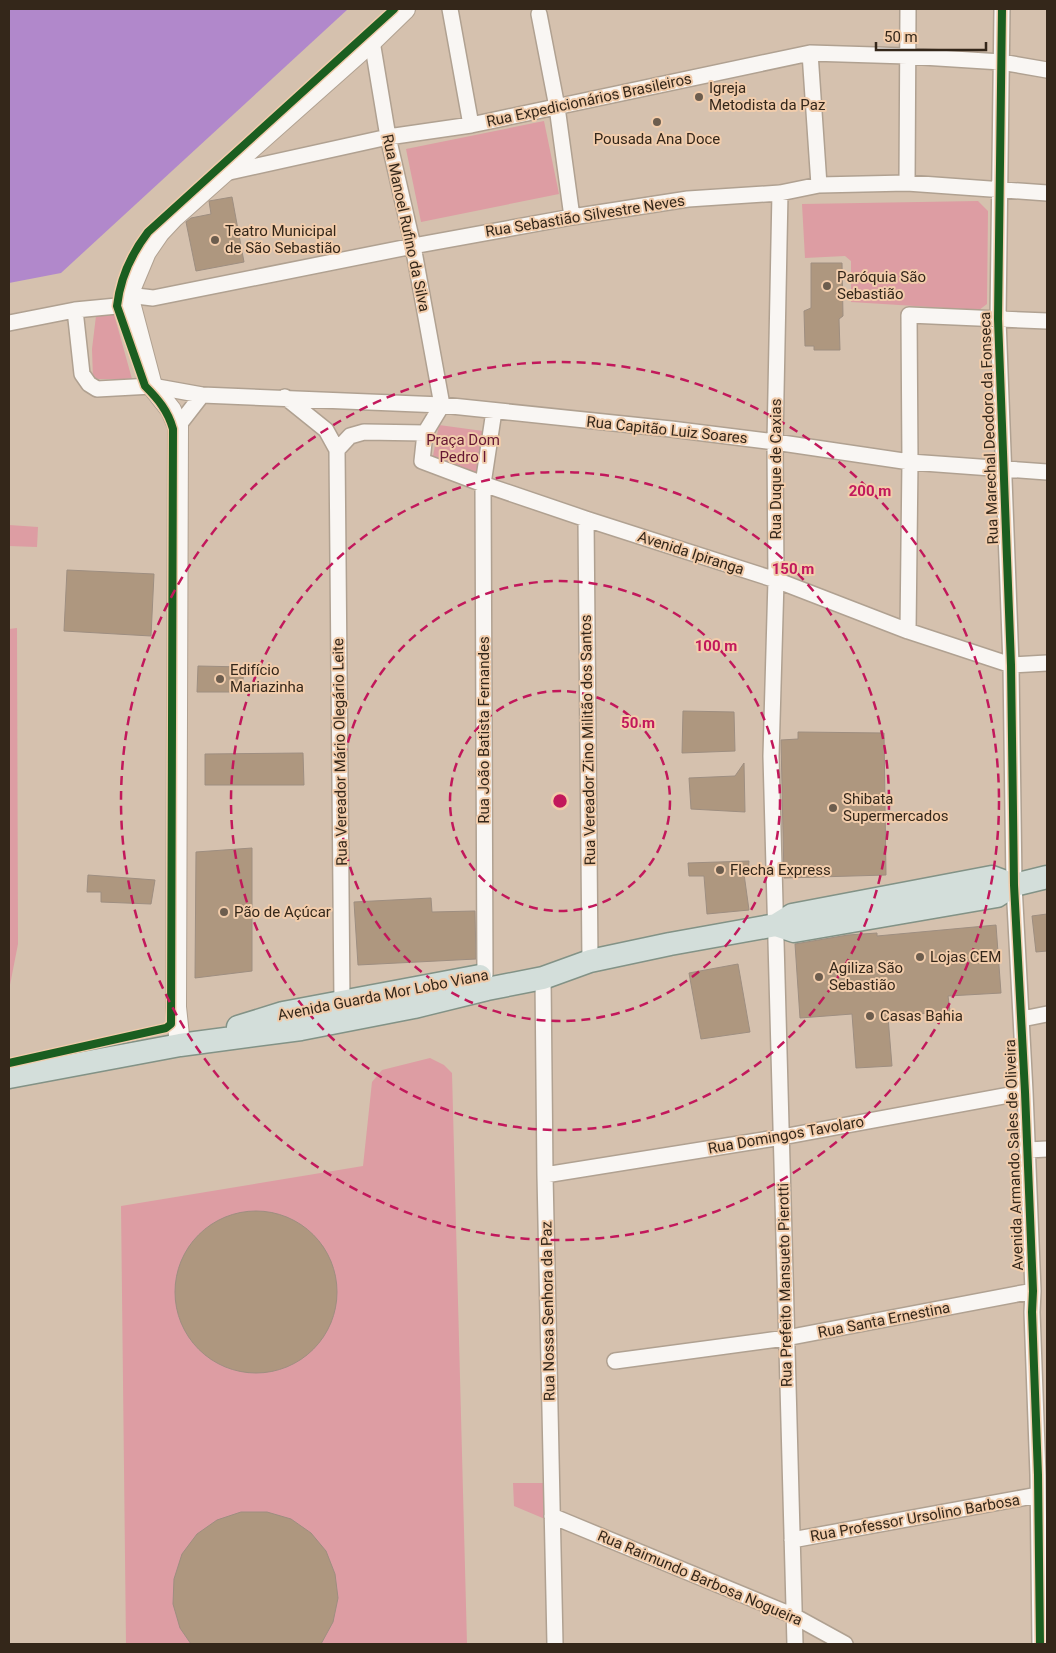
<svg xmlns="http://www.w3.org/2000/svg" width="1056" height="1653" font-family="Roboto,sans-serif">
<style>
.green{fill:#dd9da3}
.water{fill:#b188cb}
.building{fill:#ae977f;stroke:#9e8e80}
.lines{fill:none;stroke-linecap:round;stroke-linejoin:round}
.street-casing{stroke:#b0a191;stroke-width:18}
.secondary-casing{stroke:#b0a191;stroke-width:22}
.primary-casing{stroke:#829286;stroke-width:25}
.street{stroke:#f9f6f3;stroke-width:15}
.secondary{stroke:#f9f6f3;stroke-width:20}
.primary{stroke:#d3deda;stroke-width:22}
.cycleway-casing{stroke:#f1ccab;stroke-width:11}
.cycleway{stroke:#1b5e20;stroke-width:8}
.ring{fill:none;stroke:#c2185b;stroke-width:2.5;stroke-dasharray:9 6}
.poi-dot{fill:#6c5d4e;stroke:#f1ccab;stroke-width:2}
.labels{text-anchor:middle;stroke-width:4;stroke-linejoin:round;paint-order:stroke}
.poi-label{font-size:15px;fill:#34271a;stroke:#f1ccab;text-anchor:start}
.street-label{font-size:15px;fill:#34271a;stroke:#f1ccab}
.park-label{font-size:15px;fill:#661733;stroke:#f1ccab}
.centre{fill:#c2185b;stroke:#f1ccab;stroke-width:2.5}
.ring-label{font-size:15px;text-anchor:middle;font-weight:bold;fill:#c2185b;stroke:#f1ccab;stroke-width:4;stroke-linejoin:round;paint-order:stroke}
</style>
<rect width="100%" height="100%" fill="#d5c1ae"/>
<path class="green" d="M544 121 559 194 421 222 406 149Z
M978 201 988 211 987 304 979 310 851 302V261L845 256 805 258 802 204Z
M114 314 132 379H93L92 349 96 316Z
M439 425 483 431 488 477 432 461Z
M9 525 38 527 37 547 9 546Z
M17 628 18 944 9 990V629Z
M430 1058 444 1065 452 1073 467 1644H126L121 1206 363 1166 372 1082 382 1070Z
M513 1483H544L545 1519 514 1506Z"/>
<path class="water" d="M9 9H348L61 273 9 283Z"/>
<path class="building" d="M232 197 244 262 196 271 186 222 191 218 211 214 209 201Z
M811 263H842L843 316 839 319 840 350H814V346H805L804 311 811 308Z
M67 570 154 574 151 636 64 631Z
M198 666 244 667 242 692H197Z
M683 711 734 712 735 751 682 753Z
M798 732 884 733 886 875 784 878 781 740 798 739Z
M303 753 304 785H205V754Z
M744 763 745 812 691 809 689 778 735 776Z
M252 848V971L195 978 196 852Z
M749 861 748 874H744L749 910 707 914 704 876H689L688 863Z
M88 875 155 880 151 904 101 902V892H87Z
M431 898 432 912 475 911 476 959 358 965 354 902Z
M1047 914V951L1036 952 1032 916Z
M996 925 1001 993 948 996 950 1011 888 1017 892 1066 856 1068 852 1014 800 1018 795 944 848 935 877 933V936Z
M738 964 750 1032 701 1039 689 973Z
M175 1292a81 81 0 1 1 162 0a81 81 0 1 1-162 0Z
M241 1512H267L291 1519 311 1533 326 1551 335 1574 338 1598 333 1622 321 1644H191L180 1628 173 1604 174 1579 182 1554 197 1534 217 1520Z"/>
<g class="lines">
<g class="street-casing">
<path id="street" d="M450 9 471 125
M1002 9 998 319 1011 665 1014 885 1025 1092 1033 1291 1032 1312 1038 1475 1040 1644
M539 14 557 107 572 217
M372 41 388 137 413 246 442 405 425 433 422 461 483 484 586 519 776 580 908 631 1011 665 1047 663
M810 53 819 185
M225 173 388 137 471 125 810 53 907 56 1001 62 1047 70
M907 183 908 9
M780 193 775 442 776 580 771 756 795 1644
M75 310 82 374 89 384 97 389 152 386 202 395 442 405 671 429 775 442 910 462 1047 472
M9 323 75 310 117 306 128 295 153 298 413 246 572 217 688 199 780 193 819 185 907 183 1047 193
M285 397 326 430 337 450 342 1002 338 1009
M178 426 202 395
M337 450 350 436 364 432 425 433
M586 519 590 961
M908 631 910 462 909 315 1047 321
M485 975 483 484 494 411
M543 978 545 1175 555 1644
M1022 1019 1047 1014
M1028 1150 1047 1149
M545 1175 782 1137 1025 1092
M615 1361 786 1338 1033 1291
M552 1516 794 1616 845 1644
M792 1540 1038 1495"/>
</g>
<g class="secondary-casing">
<path id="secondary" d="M180 1045 176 1007 178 426 171 410 152 386 128 295 146 252 159 233 174 217 372 41 405 9"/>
</g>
<g class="primary-casing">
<path id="primary" d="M776 925 794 931 997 896 1014 885 1047 877
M238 1027 283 1013 480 976
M9 1077 180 1045 301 1029 414 1007 487 989 543 978 590 961 670 944 776 925 792 915 992 877 1014 885"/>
</g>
<use href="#street" class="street"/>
<use href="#secondary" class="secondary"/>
<use href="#primary" class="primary"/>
<g class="cycleway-casing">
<path id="cycleway" d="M1002 9 998 319 1011 665 1014 885 1025 1092 1033 1291 1032 1312 1038 1475 1040 1644
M9 1063 166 1028 171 1024 173 429C168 411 158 399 145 386L117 306C120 279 132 253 148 232L394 9"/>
</g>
<use href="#cycleway" class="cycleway"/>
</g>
<g class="ring">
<circle cx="560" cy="801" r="110"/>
<circle cx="560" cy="801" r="220"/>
<circle cx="560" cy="801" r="329"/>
<circle cx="560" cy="801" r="439"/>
</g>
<g class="poi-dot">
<circle cx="699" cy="97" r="5"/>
<circle cx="657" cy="122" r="5"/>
<circle cx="215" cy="240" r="5"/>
<circle cx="827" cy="286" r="5"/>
<circle cx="220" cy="679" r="5"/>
<circle cx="833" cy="808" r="5"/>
<circle cx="720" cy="870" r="5"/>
<circle cx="224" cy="912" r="5"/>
<circle cx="920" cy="957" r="5"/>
<circle cx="819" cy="977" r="5"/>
<circle cx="870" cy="1016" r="5"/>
</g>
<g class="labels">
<g class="poi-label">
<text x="709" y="93">Igreja<tspan x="709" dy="17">Metodista da Paz</tspan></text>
<text x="657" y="144" text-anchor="middle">Pousada Ana Doce</text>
<text x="225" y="236">Teatro Municipal<tspan x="225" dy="17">de São Sebastião</tspan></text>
<text x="837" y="282">Paróquia São<tspan x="837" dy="17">Sebastião</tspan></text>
<text x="230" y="675">Edifício<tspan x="230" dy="17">Mariazinha</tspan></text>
<text x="843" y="804">Shibata<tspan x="843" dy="17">Supermercados</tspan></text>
<text x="730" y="875">Flecha Express</text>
<text x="234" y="917">Pão de Açúcar</text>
<text x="930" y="962">Lojas CEM</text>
<text x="829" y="973">Agiliza São<tspan x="829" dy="17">Sebastião</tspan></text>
<text x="880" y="1021">Casas Bahia</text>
</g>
<g class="street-label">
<text transform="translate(589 100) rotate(-12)" y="5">Rua Expedicionários Brasileiros</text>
<text transform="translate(585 216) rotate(-9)" y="5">Rua Sebastião Silvestre Neves</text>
<text transform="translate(406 223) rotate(78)" y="5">Rua Manoel Rufino da Silva</text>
<text transform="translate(989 428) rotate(-92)" y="5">Rua Marechal Deodoro da Fonseca</text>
<text transform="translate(667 430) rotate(6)" y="5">Rua Capitão Luiz Soares</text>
<text transform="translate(776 469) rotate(-90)" y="5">Rua Duque de Caxias</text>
<text transform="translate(691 553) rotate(18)" y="5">Avenida Ipiranga</text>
<text transform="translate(484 730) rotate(-90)" y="5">Rua João Batista Fernandes</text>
<text transform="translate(588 740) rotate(-91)" y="5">Rua Vereador Zino Militão dos Santos</text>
<text transform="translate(340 752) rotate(-91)" y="5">Rua Vereador Mário Olegário Leite</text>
<text transform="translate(383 995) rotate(-11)" y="5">Avenida Guarda Mor Lobo Viana</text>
<text transform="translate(786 1135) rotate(-10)" y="5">Rua Domingos Tavolaro</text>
<text transform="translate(1014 1155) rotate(-92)" y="5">Avenida Armando Sales de Oliveira</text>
<text transform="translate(785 1285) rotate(-91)" y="5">Rua Prefeito Mansueto Pierotti</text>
<text transform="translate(548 1311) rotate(-91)" y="5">Rua Nossa Senhora da Paz</text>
<text transform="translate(884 1320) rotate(-11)" y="5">Rua Santa Ernestina</text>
<text transform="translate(915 1518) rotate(-10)" y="5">Rua Professor Ursolino Barbosa</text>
<text transform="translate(700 1578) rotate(23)" y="5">Rua Raimundo Barbosa Nogueira</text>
</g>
<g class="park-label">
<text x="463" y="445">Praça Dom<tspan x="463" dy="17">Pedro I</tspan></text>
</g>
</g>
<circle cx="560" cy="801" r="8" class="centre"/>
<g class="ring-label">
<text x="870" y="496">200 m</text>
<text x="793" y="574">150 m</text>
<text x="716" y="651">100 m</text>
<text x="638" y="728">50 m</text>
</g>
<rect width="1056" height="1653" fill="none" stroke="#34271a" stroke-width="20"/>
<path d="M876 42v8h110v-8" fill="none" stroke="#34271a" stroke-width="2.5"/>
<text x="884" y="42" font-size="15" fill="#34271a" stroke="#f1ccab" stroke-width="4" paint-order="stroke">50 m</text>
</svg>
